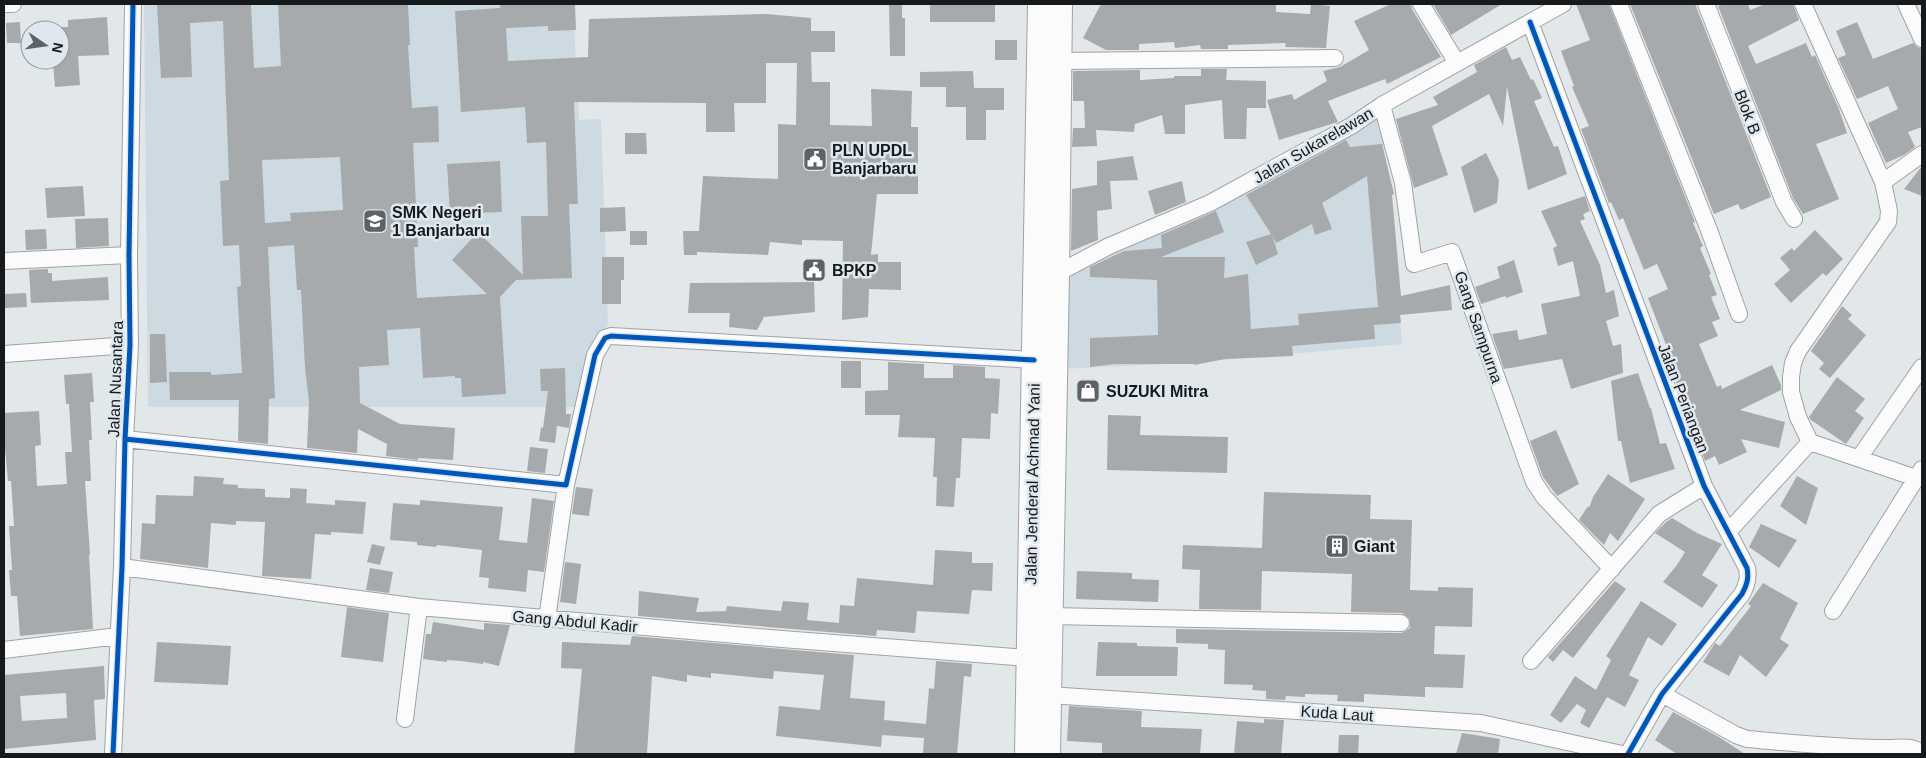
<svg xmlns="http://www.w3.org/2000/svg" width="1926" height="758" font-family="Arial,sans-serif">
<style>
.built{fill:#cedae1}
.building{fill:#a7aaac;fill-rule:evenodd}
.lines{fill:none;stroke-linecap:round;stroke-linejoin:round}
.minor-casing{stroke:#9fa3a5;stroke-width:18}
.trunk-casing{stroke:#9fa3a5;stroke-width:28}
.minor{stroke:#fbfbfc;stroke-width:16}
.trunk{stroke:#fbfbfc;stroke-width:26}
.cycleway-casing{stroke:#dfe8ee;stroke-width:8}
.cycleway{stroke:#0057b8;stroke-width:5}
.labels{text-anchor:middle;stroke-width:5;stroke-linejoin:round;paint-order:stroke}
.street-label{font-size:16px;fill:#171a1c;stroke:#dfe8ee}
.poi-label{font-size:16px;font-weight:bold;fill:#171a1c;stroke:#dfe8ee;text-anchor:start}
</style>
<rect width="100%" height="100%" fill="#e2e7ea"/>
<path class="built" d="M144 4H573L579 120 601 119 608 323 576 407H148Z
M1381 115 1402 344 1189 363 1061 369 1067 274 1186 221Z"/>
<path class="building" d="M157 4H251L254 68 281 66 278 4H408L410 45H408L412 108 438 106 439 142 413 143 418 247H414L417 298 487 294 452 260 478 232 523 275 521 216H548L546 142 527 143 525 107 461 112 455 11 500 8V4H575L576 30 548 31V26L506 28 508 61 588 57 589 19 766 14 811 18V31H835V52H811L812 82H830V125L872 126 871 89 912 91 911 127H918V194H877L871 255 878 254V262H901V290L869 289 868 317 842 320 843 241 802 240V245L770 242 768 255 697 252V255H684L683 231H699L703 176 778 179V124L796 125 797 63H766V103H734L735 132H706V103L574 102 578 204H569L572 278 516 280 500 297 506 394 462 397 461 378H455V376L423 378 420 328 387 330 389 365 359 367 360 403 400 424 455 428 453 460 418 458V460L386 456 387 444 358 429 357 453 307 448 309 401 305 368 301 290H297L294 245 268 247 275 398 269 399 268 444 238 441 239 400H170L169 372H211V375L242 373 237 287 241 286 239 245 223 246 220 181 229 180 223 21 190 23 192 77 161 78ZM340 157 343 210 290 213 291 221 265 223 262 160Z
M889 4H902V18H905V56H890Z
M930 4H995V22H930Z
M1101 4H1276V12L1310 14 1311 4 1330 6 1326 48 1285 47 1286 43 1228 45V49H1201L1200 45 1175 48 1174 42 1139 44V50H1106L1083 38Z
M1391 4H1411L1412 9 1441 57 1387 84 1385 79 1328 101 1338 122 1279 140 1267 100 1292 94 1294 100 1327 81 1323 71 1340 67 1369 50 1354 21Z
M1433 4H1502L1451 35Z
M1576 4H1609L1695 222 1693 223 1703 246 1700 248 1711 274 1709 275 1717 295 1711 297 1720 319 1712 322 1718 336 1699 344 1717 387 1721 385 1722 389 1772 365 1781 385V390L1740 410 1785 422 1779 448 1741 439 1747 452 1719 465 1715 456 1705 461 1697 439 1698 438 1671 369 1675 368 1648 298 1668 289 1657 264 1644 270 1623 218 1619 220 1611 202 1609 203 1581 129 1589 126 1572 87 1574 86 1561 51 1590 40Z
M1630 4H1695L1771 197 1741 210 1738 204 1714 214Z
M1724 4H1748L1750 10 1765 4H1793L1799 20 1748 46 1756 64 1806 43 1812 57 1815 55 1839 109 1847 133 1816 144 1839 199 1803 214 1793 198 1718 6Z
M107 17 109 55 78 56 80 85 55 87 53 63 60 62V27H68V20Z
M20 22 21 43H7L6 23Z
M1857 22 1873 59 1913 43 1917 47 1922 49V127L1908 132 1915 147 1904 155 1886 163 1868 123 1898 109 1888 86 1857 99 1838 58 1846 55 1836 31Z
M995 40H1017V60H995Z
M1506 47 1512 60 1520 57 1531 80 1533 79 1542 98 1534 101 1554 147 1558 146 1567 174 1528 190 1507 87 1503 126 1489 94 1432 126 1448 175 1414 188 1396 119 1438 105 1433 97 1477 72 1474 65Z
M1201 69H1227L1226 80 1266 81V108H1247L1246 139H1224L1222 100 1185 105V134H1165L1162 115 1135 124 1134 132 1096 130 1097 146 1072 147 1073 128H1085L1084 101H1073V71L1140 70V80L1174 78V76H1201Z
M973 71 974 88H1004V110H986V140H966V107H946V87H920V72Z
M625 133H646L647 154H625Z
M1346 140 1350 147 1382 144 1394 194 1392 195 1401 296 1450 285 1452 310 1400 315 1401 323 1374 325 1375 339 1292 346 1293 356 1225 359 1194 365V364H1115L1090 367V338L1158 335 1157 280 1090 277V267L1124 251 1162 248 1161 235 1216 211 1224 232 1161 257H1225L1224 278 1248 274 1251 329 1299 325 1298 314 1378 307 1367 176 1322 203 1332 229 1315 235 1312 224 1276 243 1272 235 1278 254 1256 265 1246 242 1271 234 1246 195Z
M1486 153 1499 180 1497 203 1474 213 1461 167Z
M1133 156 1138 180 1110 181 1112 209 1097 211 1098 240 1071 251 1072 189 1097 185V161Z
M500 161 502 212 450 214 447 164Z
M1922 166V196L1904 189Z
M1182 181 1186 202 1155 215 1148 191Z
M83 186 85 216 47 218 45 188Z
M1585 196 1590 211 1583 214 1585 219 1580 221 1600 265 1606 293 1614 290 1619 316 1606 321 1613 346 1621 344 1623 373 1571 389 1562 359 1504 369 1492 334 1517 330 1519 340 1547 334 1541 304 1580 296 1573 261 1558 266 1553 248 1557 246 1541 211Z
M625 207 626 231 600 232V208Z
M108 218 109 246 76 248 75 219Z
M46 229 47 249 26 250 25 230Z
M1815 230 1843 259 1826 276 1823 273 1791 303 1774 284 1790 270 1780 258 1792 248 1794 251Z
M630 231H647V245H630Z
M602 257H624V280H621V304H602Z
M1514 260 1523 292 1506 298 1505 296 1481 304 1475 287 1500 278 1497 267Z
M48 269V273H52V281L108 277 109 300 31 303 29 270Z
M814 282 815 312 764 317 757 330 729 327 730 313H688L690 283Z
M26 293 27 307 4 308V294Z
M1842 306 1852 315 1848 319 1866 335 1830 378 1819 369 1824 363 1811 351Z
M150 334H165L167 382 150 383Z
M841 361H861V388H841Z
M888 362 924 364V378H953V365L985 367V378L1000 379 998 414 991 413 990 439 962 438 960 478H956L954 507 936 506 937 477H933L935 438 898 437 900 415H865V391L888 390Z
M565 368 566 414H571L569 428 557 426 555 443 539 441 541 427 543 428 548 391H541L540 369Z
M92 373 94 402H90L92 440H89L91 481H85L90 555H89L93 629 20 636 17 596H11L9 570H12L9 526H14L11 481H8L5 448 4 413 39 411 41 445 35 446 37 486 67 484 65 452H72L69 404H66L64 375Z
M1638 373 1650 408H1651L1660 444 1666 443 1675 469 1630 483 1621 441H1618L1611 381Z
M1837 377 1865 399 1855 411 1864 418 1846 444 1811 420 1809 417Z
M1108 415 1141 416 1140 435 1228 437 1227 473 1107 470Z
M1556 430 1579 484 1557 496 1543 477 1530 441Z
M530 447 548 449 545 473 527 471Z
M1608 474 1645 499 1618 541 1610 533 1604 545 1579 520 1588 506 1589 508 1593 497Z
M194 476 224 478 223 484 238 485V488L265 489V497L290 498V488L307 489 306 503 335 505V500L366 502 363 534 331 532V535L315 534 311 579 262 576 265 522 236 521V525L211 523 208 568 140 559 142 523 155 524 156 495 193 496Z
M1797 476 1818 488 1806 525 1780 506Z
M576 487 593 489 589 516 572 514Z
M1264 492 1371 495 1370 519 1412 520 1410 590 1438 591V587L1473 588 1472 627 1435 626 1434 654 1465 655 1463 688 1425 687V697L1364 694V702L1337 701 1338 695 1305 694V697L1286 696 1285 700 1266 699V691L1252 690 1253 685 1224 684 1225 650 1208 649V644L1176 643V629L1401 633 1406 631 1410 628V619L1402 613 1351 612 1352 574 1262 571 1261 610 1199 609 1200 570 1182 569 1183 545 1262 548Z
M532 498 554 501 544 572 528 570 526 592 488 588 489 578 479 577 482 550 437 545 436 547 417 545V542L390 540 393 503 420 505V500L503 507 499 540 527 543Z
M1672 518 1697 533 1722 544 1702 575 1718 585 1702 608 1663 582 1677 565 1685 552 1655 533 1666 522Z
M1761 524 1797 540 1779 568 1749 547Z
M372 544 385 547 380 565 367 562Z
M935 550 972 552V563H993L992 591 972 590 969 614 917 611 915 633 877 630 876 636 638 616 639 591 699 598 696 612 726 611 727 606 781 611 783 601 809 603 807 620 839 623 840 605 854 606 857 578 933 585Z
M565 562 581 564 576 604 560 602Z
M370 568 393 572 389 593 366 590Z
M1077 571 1132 573V579L1159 580 1158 602 1076 599Z
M1615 581 1626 589 1573 658 1563 650 1553 662 1548 657Z
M1763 583 1798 603 1780 639 1789 645 1766 677 1740 655 1729 676 1703 662 1715 643 1720 646 1751 606 1748 604Z
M1641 601 1677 624 1662 646 1648 637 1629 675 1639 680 1625 707 1607 697 1589 728 1580 723 1586 710 1577 704 1561 723 1550 715 1575 676 1596 690 1611 660 1606 656Z
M347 607 389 613 383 662 341 657Z
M433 622 484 630V623L510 625 499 666 483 662V664L461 661 447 660V662L423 659 426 634H431Z
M632 636 854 655 850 698 885 701 884 720 926 724 929 688 934 689 936 661 972 664 971 677 964 676 957 754 923 753 924 738 882 735 881 747 776 736 779 706 820 710 824 675 774 671 773 679 711 673V678L687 675V682L652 676 647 754H574L582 669 561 668 562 642 630 645Z
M157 642 231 646 228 685 154 682Z
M1098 642 1137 643V646L1178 647 1177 676H1096Z
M104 666 105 699 94 700 96 740 4 749V675ZM66 693 67 718 22 721 20 696Z
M1069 706 1142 711 1141 727 1202 729 1200 754H1102V743L1067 741Z
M1673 712 1719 737 1745 754H1677L1655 740Z
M1264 719 1284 720 1281 754H1234L1237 721 1264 723Z
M1462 733 1500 739 1498 754H1456Z
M1339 735H1359L1358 754H1338Z"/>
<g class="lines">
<g class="minor-casing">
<path id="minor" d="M4 4H13
M1421 4 1457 63
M1619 4 1709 230 1739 314
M1706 4 1784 202 1794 219
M1803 4 1883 182
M1906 4 1922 39
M1530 22 1704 486 1747 568C1749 578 1747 585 1742 594L1662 694 1628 754
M1058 61 1335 58
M1382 105 1403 183 1414 264 1452 252 1534 482 1544 497 1612 569
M4 261 129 255
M1056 274 1109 246 1210 203 1351 126 1382 105 1563 4
M4 354 130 345
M125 439 566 485 595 355 605 338 611 336 1034 360
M1810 442 1916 478
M1859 458 1922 367
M1728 532 1810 442 1798 417 1791 392V377L1793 363 1798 351 1888 222 1889 211 1883 182 1922 154
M122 567 419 607 782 639 1029 658
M1833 611 1922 469
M1050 616 1401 623
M547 619 566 485
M4 650 118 636
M1531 661 1659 514 1704 486
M1662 694 1736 735 1747 739C1794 743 1841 748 1889 748 1900 748 1914 745 1921 754
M1048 695 1481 723 1622 754
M405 719 419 607
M113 754 122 567 125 439 130 345 129 255 133 4"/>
</g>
<g class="trunk-casing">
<path id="trunk" d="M1028 754 1041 4
M1047 754 1056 274 1059 4"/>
</g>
<use href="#minor" class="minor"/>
<use href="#trunk" class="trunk"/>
<g class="cycleway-casing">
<path id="cycleway" d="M1530 22 1704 486 1747 568C1749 578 1747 585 1742 594L1662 694 1628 754
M125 439 566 485 595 355 605 338 611 336 1034 360
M113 754 122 567 125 439 130 345 129 255 133 4"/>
</g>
<use href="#cycleway" class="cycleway"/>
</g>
<defs>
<g id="civic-square" transform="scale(1.25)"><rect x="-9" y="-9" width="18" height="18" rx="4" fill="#5e6264" stroke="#dfe8ee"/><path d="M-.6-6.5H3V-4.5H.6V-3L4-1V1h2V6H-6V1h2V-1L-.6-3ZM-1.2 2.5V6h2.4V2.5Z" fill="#fff"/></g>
<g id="school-square" transform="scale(1.25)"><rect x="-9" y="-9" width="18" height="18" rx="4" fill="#5e6264" stroke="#dfe8ee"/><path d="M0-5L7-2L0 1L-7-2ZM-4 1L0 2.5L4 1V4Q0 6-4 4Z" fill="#fff"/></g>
<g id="shop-square" transform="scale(1.25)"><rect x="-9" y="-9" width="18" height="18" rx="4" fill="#5e6264" stroke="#dfe8ee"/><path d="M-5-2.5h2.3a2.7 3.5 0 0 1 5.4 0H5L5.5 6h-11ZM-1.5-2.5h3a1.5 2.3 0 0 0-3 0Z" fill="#fff"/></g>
<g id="building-square" transform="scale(1.25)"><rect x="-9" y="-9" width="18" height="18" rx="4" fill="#5e6264" stroke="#dfe8ee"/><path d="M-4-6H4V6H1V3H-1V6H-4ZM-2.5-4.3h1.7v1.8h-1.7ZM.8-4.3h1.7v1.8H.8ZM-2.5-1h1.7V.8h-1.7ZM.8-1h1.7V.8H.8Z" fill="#fff"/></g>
</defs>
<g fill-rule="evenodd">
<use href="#civic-square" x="815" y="159"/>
<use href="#school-square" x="375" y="221"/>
<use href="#civic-square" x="814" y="270"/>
<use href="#shop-square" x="1088" y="391"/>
<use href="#building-square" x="1337" y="546"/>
</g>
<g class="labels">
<g class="street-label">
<text transform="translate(1748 112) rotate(69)" y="6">Blok B</text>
<text transform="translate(1313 145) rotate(-30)" y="6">Jalan Sukarelawan</text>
<text transform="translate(1479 327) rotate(71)" y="6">Gang Sampurna</text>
<text transform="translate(115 379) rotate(-88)" y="6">Jalan Nusantara</text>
<text transform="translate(1684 398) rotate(69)" y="6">Jalan Periangan</text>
<text transform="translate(1032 484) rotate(-89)" y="6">Jalan Jenderal Achmad Yani</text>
<text transform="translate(575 621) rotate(5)" y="6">Gang Abdul Kadir</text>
<text transform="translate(1337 713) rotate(4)" y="6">Kuda Laut</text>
</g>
<g class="poi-label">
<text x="832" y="156">PLN UPDL<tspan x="832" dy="18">Banjarbaru</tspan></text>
<text x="392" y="218">SMK Negeri<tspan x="392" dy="18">1 Banjarbaru</tspan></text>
<text x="832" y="276">BPKP</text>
<text x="1106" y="397">SUZUKI Mitra</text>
<text x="1354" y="552">Giant</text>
</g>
</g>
<rect width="1926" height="758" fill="none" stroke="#171a1c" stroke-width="10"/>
<g transform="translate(45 45) rotate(103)"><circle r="24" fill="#dfe8ee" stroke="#8f969a"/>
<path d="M0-4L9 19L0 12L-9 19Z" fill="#5e6264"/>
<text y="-8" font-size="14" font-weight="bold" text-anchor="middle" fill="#171a1c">N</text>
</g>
</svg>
